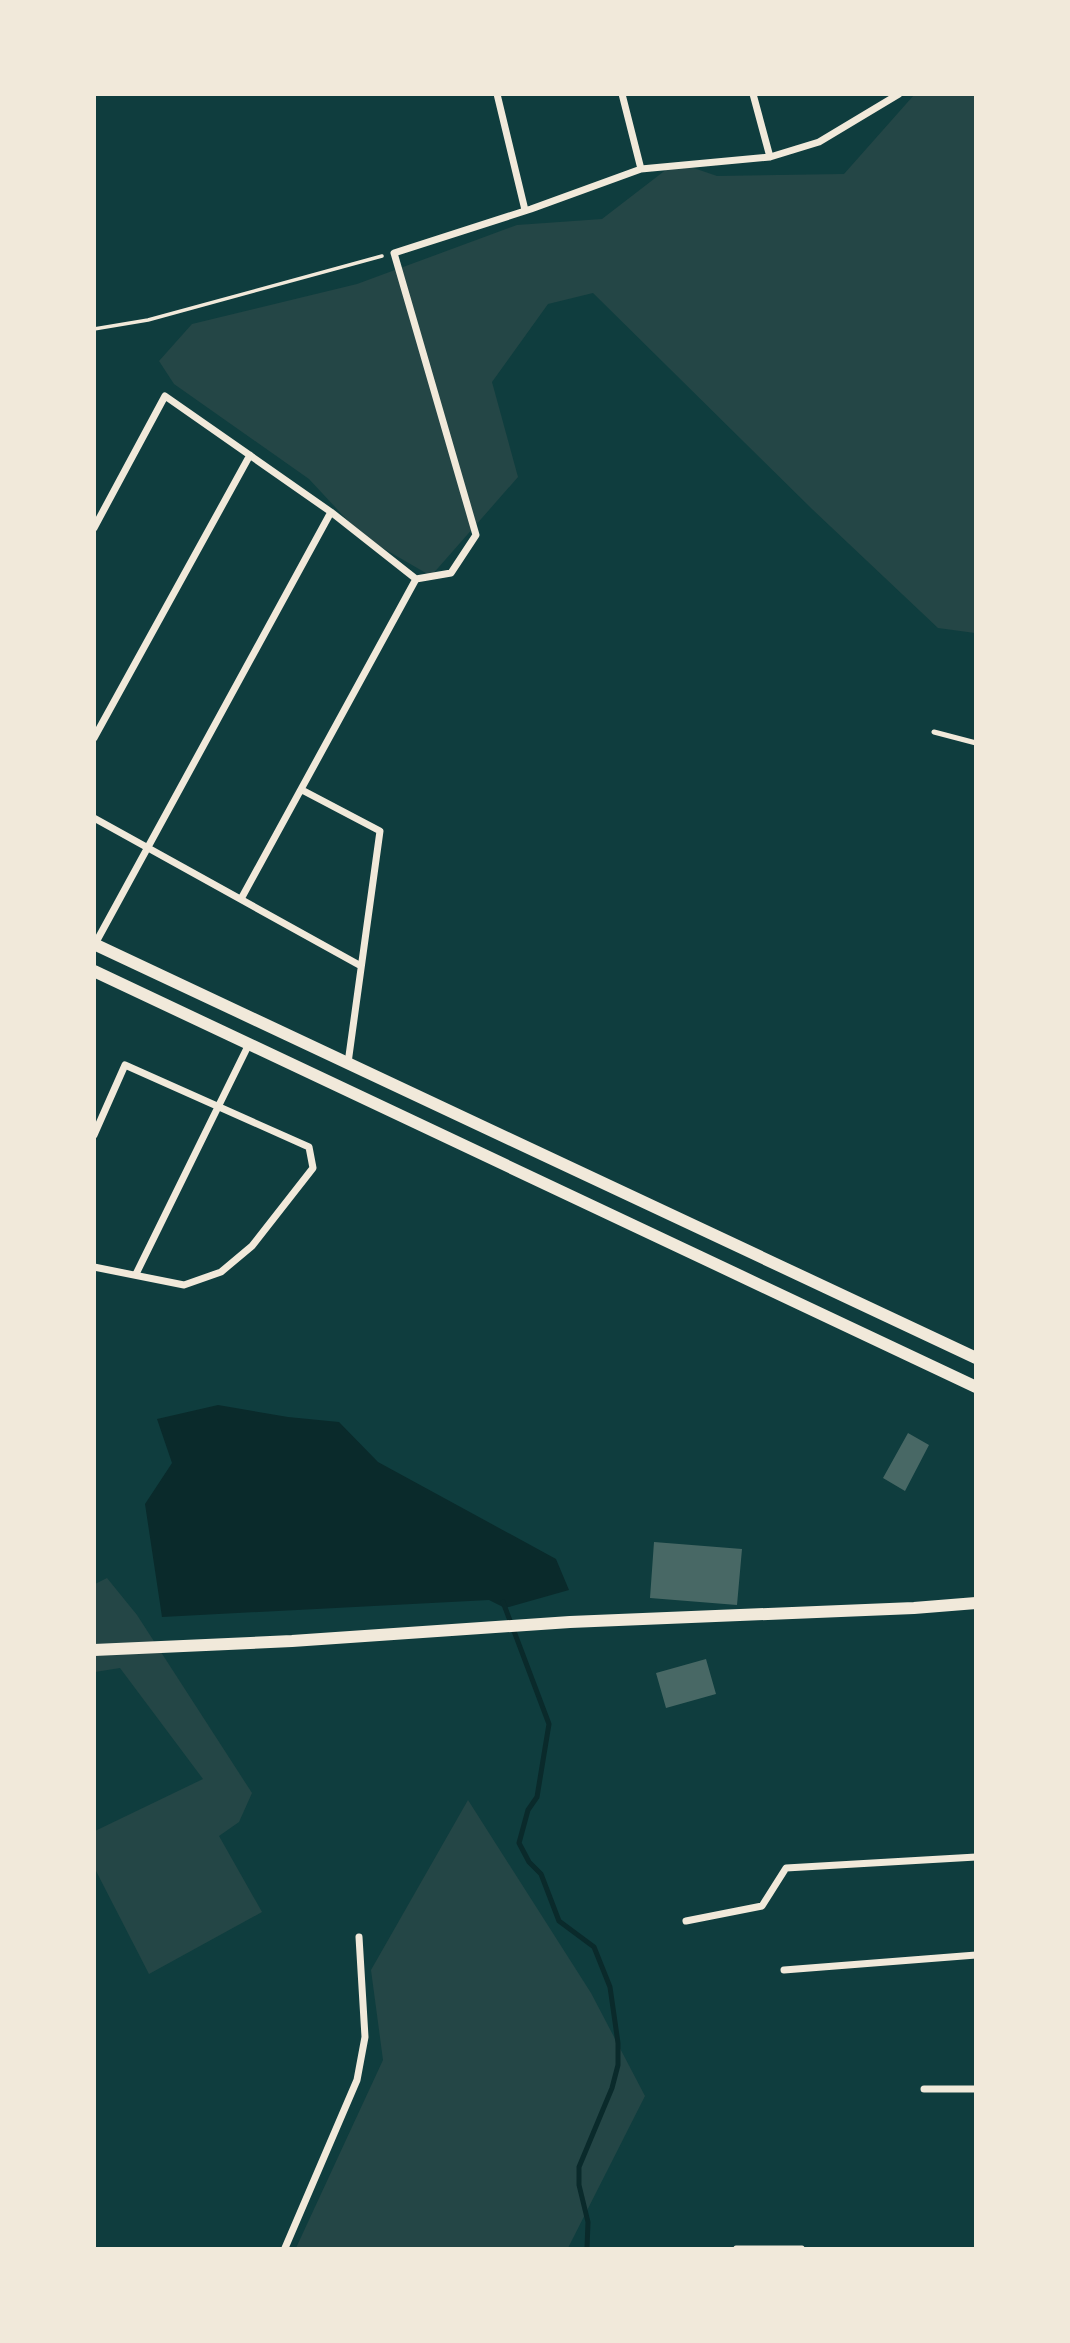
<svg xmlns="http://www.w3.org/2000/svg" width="1070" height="2343" font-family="Mulish,sans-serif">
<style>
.green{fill:#244646}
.water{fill:#0a2a2b}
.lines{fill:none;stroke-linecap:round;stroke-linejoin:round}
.stream{stroke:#0a2a2b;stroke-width:5}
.building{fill:#486865}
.path{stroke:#f1e9da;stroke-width:3.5}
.service{stroke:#f1e9da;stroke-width:5}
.minor{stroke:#f1e9da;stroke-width:7}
.tertiary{stroke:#f1e9da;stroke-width:12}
</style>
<rect width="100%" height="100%" fill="#0f3d3e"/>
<path class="green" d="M914 95H975V633L938 628 812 509 593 293 548 304 492 382 518 477 431 576 362 536 309 479 174 384 159 361 192 324 357 284 517 225 602 219 676 162 717 176 844 174Z
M107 1578 137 1615 252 1793 239 1822 219 1836 262 1912 149 1974 95 1869V1831L203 1779 120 1668 95 1672V1584Z
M468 1800 591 1993 645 2096 568 2248H296L383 2060 371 1970Z"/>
<path class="water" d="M218 1405 288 1417 339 1422 378 1462 556 1559 569 1590 505 1608 489 1600 162 1617 145 1504 172 1463 157 1419Z"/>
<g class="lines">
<path class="stream" d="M503 1602 549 1724 537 1797 528 1810 519 1843 529 1862 541 1874 559 1921 594 1947 610 1987 618 2043V2065L612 2088 579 2167V2185L588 2222 587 2248"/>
</g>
<path class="building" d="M908 1433 929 1445 905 1491 883 1478Z
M654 1542 742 1549 737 1605 650 1598Z
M706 1659 716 1694 666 1708 656 1673Z"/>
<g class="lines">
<path class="path" d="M94 329 148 320 382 256"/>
<path class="service" d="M934 732 976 743
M736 2248H802"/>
<path class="minor" d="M497 94 525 210
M622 94 641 169
M753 94 770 157
M94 528 165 396 331 512 416 579 241 899
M416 579 451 573 476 535 394 253 531 209 641 169 770 157 819 142 899 94
M94 738 250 455
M302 790 380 831 348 1063
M94 818 361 966
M95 944 331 512
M94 1135 125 1065 309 1147 313 1168 252 1246 221 1272 184 1285 94 1267
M136 1274 249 1044
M686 1921 762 1906 786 1868 976 1857
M784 1970 976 1955
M924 2089H976
M285 2248 357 2080 365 2037 359 1937"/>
<path class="tertiary" d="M94 944 976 1358
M94 971 976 1387
M94 1650 292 1641 570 1622 914 1608 976 1603"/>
</g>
<rect width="1070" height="2343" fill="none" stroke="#f1e9da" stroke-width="192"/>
</svg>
